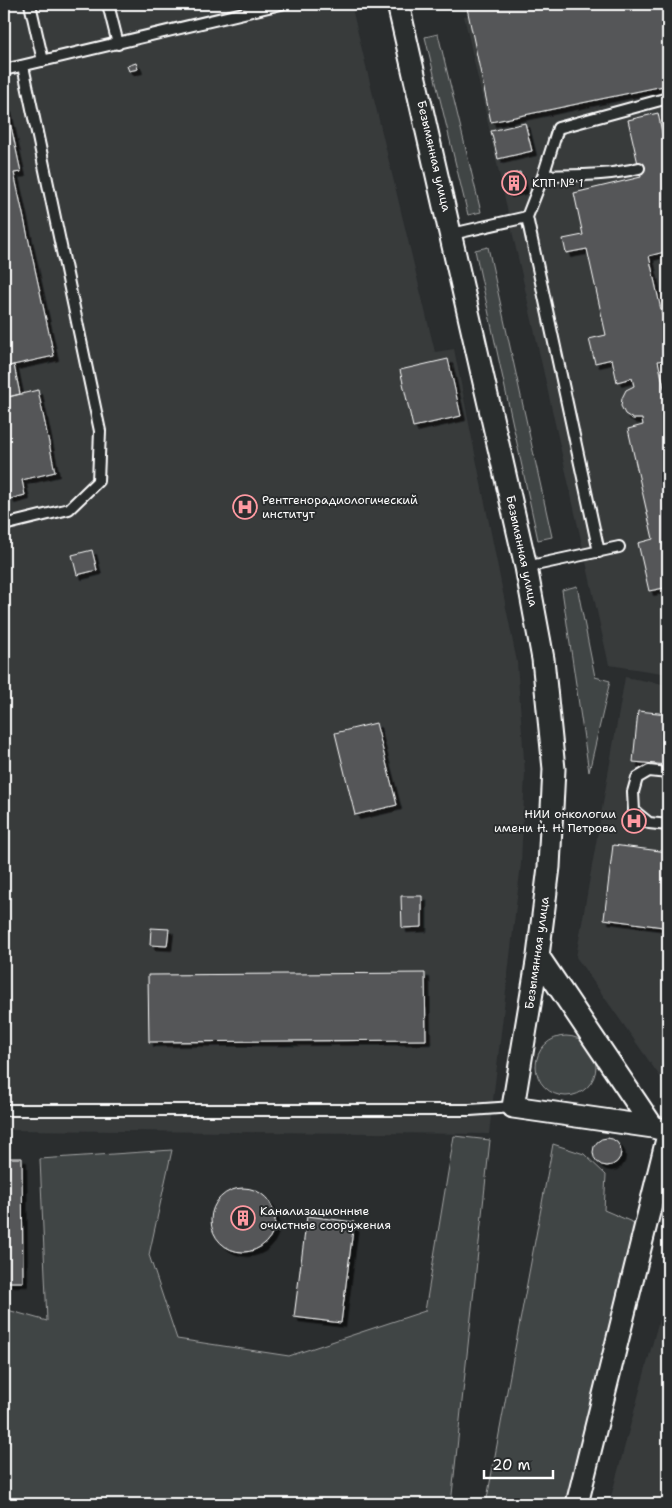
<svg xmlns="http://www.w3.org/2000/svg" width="672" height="1508" font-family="'Shantell Sans',sans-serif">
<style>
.built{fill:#373a3b}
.green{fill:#414445;stroke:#a0a2a2}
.building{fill:#555758;stroke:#fff;filter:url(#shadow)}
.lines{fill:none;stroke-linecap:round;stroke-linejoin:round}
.service-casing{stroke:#fff;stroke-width:14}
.minor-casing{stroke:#fff;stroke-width:25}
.service{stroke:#2a2d2e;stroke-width:10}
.minor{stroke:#2a2d2e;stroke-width:21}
.labels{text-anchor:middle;stroke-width:4;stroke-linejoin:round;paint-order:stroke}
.street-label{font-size:12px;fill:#fff;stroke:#2a2d2e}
.poi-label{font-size:12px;fill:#fff;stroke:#2a2d2e;text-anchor:start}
</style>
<defs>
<filter id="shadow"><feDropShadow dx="4.5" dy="4.5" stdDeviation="0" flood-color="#0009"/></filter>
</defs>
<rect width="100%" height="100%" fill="#2a2d2e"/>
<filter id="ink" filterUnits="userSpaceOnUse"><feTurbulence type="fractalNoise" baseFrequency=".02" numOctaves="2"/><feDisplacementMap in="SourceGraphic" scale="10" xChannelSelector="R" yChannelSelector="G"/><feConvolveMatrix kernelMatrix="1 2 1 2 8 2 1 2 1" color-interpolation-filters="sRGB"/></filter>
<g filter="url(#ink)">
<path class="built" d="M4 4H351L435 352 454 349 517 662 525 773 521 864 489 1134 4 1130Z
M520 4H668V674L609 665 464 16Z
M625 677 668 685V1088L576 957Z
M668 1286V1504H609Z"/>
<path class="green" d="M438 34 481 212 468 215 425 37Z
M488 247 552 537 538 540 475 250Z
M577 586 595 677 610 681 589 772 562 590Z
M536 1066a30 30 0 1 1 60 0a30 30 0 1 1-60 0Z
M454 1136 490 1140 451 1504 4 1503V1309L47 1321 40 1159 172 1150 149 1255 177 1339 289 1356 425 1311Z
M553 1144 584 1154 606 1175 604 1210 646 1228 565 1504H486Z"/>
<path class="building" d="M488 4H668V85L491 122 467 8Z
M136 63 138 69 129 71 127 66Z
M7 108 21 172 14 173 54 356 4 367V109Z
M658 113 668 161V251L649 256 668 341V359L658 361 668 405V607L664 588 649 591 638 543 653 539 628 429 643 425 642 419H633L625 414 621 406 622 398 626 390 634 386 632 378 617 382 612 359 595 363 589 339 606 335 587 249 566 253 563 239 583 235 574 193 641 177 628 120Z
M525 123 532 151 498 159 491 131Z
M520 172 524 189 507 193 504 176Z
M448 359 461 416 413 427 400 370Z
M4 364V367L14 365 20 394 4 398Z
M38 390 55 472 22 480 25 495 10 499 6 483 4 484V398Z
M92 550 97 570 77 575 72 555Z
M638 711 668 714V765L633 762Z
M376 723 397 805 355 815 335 733Z
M613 845 668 852V886L663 927 604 919Z
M401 896H422V927L402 928Z
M151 928 169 929 167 946 150 945Z
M425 973 426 1040 149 1042 148 975Z
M593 1152a14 14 0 1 1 28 0a14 14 0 1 1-28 0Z
M4 1158H22L23 1282H4Z
M211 1220a32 32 0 1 1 64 0a32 32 0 1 1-64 0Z
M307 1216 354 1222 341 1323 294 1317Z"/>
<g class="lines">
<g class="service-casing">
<path id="service" d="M30 4 43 61
M108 4 118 44
M4 70 281 4
M543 176C576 175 608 176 639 168
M527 217 599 552
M452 234 527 217 543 176 558 128 668 98
M4 525 69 509 98 481 100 431 23 66
M526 567 619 547
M668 773 649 771 637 778 633 792 634 811 649 823 668 825
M4 1110H470L513 1107"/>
</g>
<g class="minor-casing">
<path id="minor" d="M398 4 526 567 543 659 554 769 549 867 538 956 513 1107 653 1127 668 1131
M538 956 653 1127
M577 1504 668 1135"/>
</g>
<use href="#service" class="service"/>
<use href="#minor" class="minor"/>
</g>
</g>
<defs>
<g id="building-ring" transform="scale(1.25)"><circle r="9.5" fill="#2a2d2e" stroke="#ff9aa2" stroke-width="1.5"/><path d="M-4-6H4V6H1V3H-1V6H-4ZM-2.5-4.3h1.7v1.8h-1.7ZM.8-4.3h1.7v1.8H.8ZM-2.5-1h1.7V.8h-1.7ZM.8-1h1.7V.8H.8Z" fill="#ff9aa2"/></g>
<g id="hospital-ring" transform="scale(1.25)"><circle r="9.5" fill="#2a2d2e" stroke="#ff9aa2" stroke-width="1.5"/><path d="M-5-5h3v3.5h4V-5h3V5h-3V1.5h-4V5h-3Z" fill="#ff9aa2"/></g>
</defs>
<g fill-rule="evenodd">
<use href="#building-ring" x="514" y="183"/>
<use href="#hospital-ring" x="245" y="507"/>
<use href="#hospital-ring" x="634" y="821"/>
<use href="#building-ring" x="243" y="1218"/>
</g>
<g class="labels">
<g class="street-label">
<text transform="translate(434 156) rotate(77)" y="4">Безымянная улица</text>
<text transform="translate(522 551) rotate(78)" y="4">Безымянная улица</text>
<text transform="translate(537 953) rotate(-82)" y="4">Безымянная улица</text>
</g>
<g class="poi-label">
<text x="532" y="187">КПП № 1</text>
<text x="262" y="504">Рентгенорадиологический<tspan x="262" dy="14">институт</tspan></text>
<text x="616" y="818" text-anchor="end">НИИ онкологии<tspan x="616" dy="14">имени Н. Н. Петрова</tspan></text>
<text x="260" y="1215">Канализационные<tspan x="260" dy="14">очистные сооружения</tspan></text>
</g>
</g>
<rect width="672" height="1508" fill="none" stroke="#2a2d2e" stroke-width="20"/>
<rect x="10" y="10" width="652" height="1488" fill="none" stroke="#fff" stroke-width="2" filter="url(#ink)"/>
<path d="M484 1470v8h69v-8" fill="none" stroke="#ffffff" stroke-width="2.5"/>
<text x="492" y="1470" font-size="15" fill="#ffffff" stroke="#2a2d2e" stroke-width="4" paint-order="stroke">20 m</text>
</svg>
